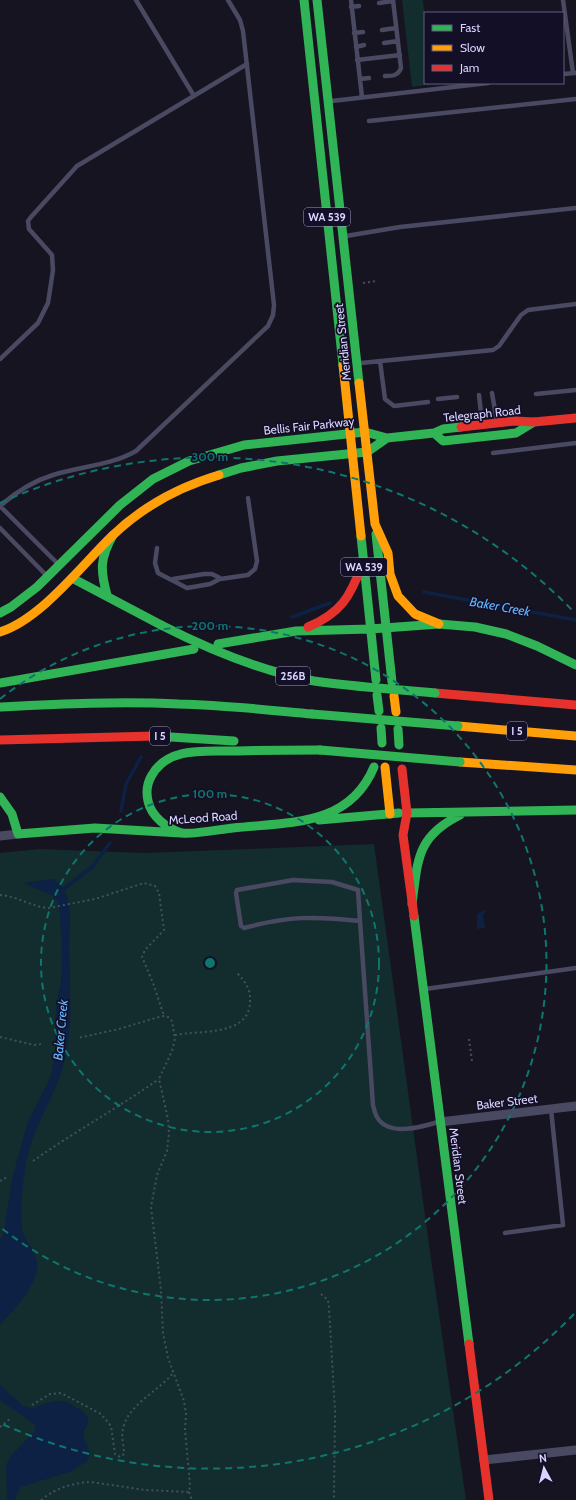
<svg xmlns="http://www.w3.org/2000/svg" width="576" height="1500" font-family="Cabin,sans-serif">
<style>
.green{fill:#132c2d}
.water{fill:#0d2144}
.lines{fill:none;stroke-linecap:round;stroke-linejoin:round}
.stream{stroke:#0d2144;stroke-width:3.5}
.path{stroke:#44505f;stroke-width:2;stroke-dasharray:2 3;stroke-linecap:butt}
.lane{stroke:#4a4962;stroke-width:4.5}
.street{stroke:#4a4962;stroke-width:9}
.fast{stroke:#30b455;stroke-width:9}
.slow{stroke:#ff9f0a;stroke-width:9}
.jam{stroke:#e5322d;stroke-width:9}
.fast-bridge{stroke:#30b455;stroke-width:9}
.ring{fill:none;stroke:#0f766e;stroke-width:2;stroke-dasharray:7 5}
.labels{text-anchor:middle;stroke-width:3.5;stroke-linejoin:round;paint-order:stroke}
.shield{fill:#130f26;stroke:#9e99be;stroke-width:1}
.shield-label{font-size:11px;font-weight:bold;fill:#d9d4ff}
.street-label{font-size:12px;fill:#d9d4ff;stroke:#130f26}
.water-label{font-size:13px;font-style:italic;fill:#62b6ff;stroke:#130f26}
.centre{fill:#0f766e;stroke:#130f26;stroke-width:2}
.ring-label{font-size:12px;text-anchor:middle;font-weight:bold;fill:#0f766e;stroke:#130f26;stroke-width:3.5;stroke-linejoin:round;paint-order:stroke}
</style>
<rect width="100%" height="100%" fill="#161421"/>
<path class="green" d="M402 0H423L425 20V83L432 84 412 87Z
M374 844 431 1259 466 1500H0V853L39 849 145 853Z"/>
<path class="water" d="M54 879C62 886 68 894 69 905 71 919 69 935 69 950 70 990 74 1031 62 1070 53 1099 35 1124 28 1154 24 1170 18 1217 23 1232 28 1248 43 1256 35 1277 30 1293 12 1312 0 1325V1240L3 1235 12 1179 28 1121 51 1076 55 1051 56 1005 61 982 62 956 60 913 57 900 51 895 23 883Z
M483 910 486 911 483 915 485 928 477 929V915Z
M0 1385 23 1406 32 1408 54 1401H65L84 1412 88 1418V1424L84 1430V1438L90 1453 87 1461 72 1471 21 1487 17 1493 15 1500H7L6 1465 10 1457 35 1431V1425L0 1400Z"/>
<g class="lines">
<path class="stream" d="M424 592 576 620
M292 617 330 603
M121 811 126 784 141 757
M61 891 92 867 110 843"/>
<path class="path" d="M363 283 377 281
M0 895C17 896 32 907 49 908L95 899 144 883 155 886 159 893 164 930 145 950 142 957 153 983 164 1016
M175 1035C198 1030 249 1037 250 1002 251 989 245 981 236 972
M0 1037 34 1045 42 1044
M469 1039 472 1061
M33 1161C74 1132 118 1108 159 1079
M0 1181 7 1177
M321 1294 328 1300 329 1308 335 1411 334 1500
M32 1405 50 1394 61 1393 101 1414 111 1426 115 1454 120 1457 124 1454C124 1446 121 1437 123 1429 128 1404 158 1392 173 1373
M0 1427 11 1418
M189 1492 192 1500
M41 1500C56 1488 72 1483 91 1482L145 1490 189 1492 190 1485 185 1430 186 1414 184 1401 168 1358 163 1333 161 1290 151 1207 157 1175 167 1151 169 1133 168 1119 159 1079 172 1051 175 1039 172 1021 168 1017 162 1016 119 1029 78 1038"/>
<path class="lane" d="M136 0 194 96
M351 0 362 97
M563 0 573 73
M379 3 393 1
M351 7 359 6
M382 30 396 28
M354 33 363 32
M384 43 398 41
M356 47 364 45
M357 60 400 55
M563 74 575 73
M385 76C392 76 398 76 401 68L393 0
M360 79 369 78
M332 101 488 83
M369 121 576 99
M346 236 400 227 576 208
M0 359 38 323 48 303 53 270 52 255 29 229 28 221 31 217 77 166 247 64
M380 361 385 399 394 406 428 402
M361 363 493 350 499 346 521 315 528 310 576 304
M492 393 497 422
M536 394 576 390
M479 395 482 423
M438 399 457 397
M493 453 576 443
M0 506C16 492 33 481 53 475 81 466 110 466 136 451L268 326 273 315 274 305 243 31 240 20 228 0
M0 506 58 564
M0 528 46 575
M157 548 155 563 158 573 187 588 193 587 210 584 220 579 248 575 255 569 257 561 248 498
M173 579 204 574H212L220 578
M360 921C315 916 288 916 244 928L241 926 236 893 237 890 293 880 332 882 358 890 360 921 373 1105C374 1109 375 1114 377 1117 388 1137 422 1127 438 1122
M425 989 576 968
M505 1233 563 1225 551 1109"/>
<path class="street" d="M0 836 18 834
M440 1122 576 1106
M484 1460 576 1450"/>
<path class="fast" d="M304 0 343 365
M317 0 359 383
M434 433 443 441 516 433 534 422
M219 475 241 468 277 461 367 452 387 438
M376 534 392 682
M361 536 376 680
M72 578 161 625
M107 595C100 570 100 558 113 535
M0 613 11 607 37 587 120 505 153 479 189 461 244 445 365 432 387 438 434 433 443 429 461 427
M218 644 296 631 370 629 439 624 475 627 506 634 537 646 576 665
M0 683 194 649
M377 695 379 711
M0 707C60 704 119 701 179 704 223 705 268 710 312 714
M381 728 382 743
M398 729 399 745
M155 736 234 741
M320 750C293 750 265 750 238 751 209 752 169 745 152 775 147 783 146 792 148 801 151 816 167 829 182 833 191 835 222 829 233 828 289 822 349 827 374 767
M0 797 12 814 18 834
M407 813 576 810
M319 820 399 813
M18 834 95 828 181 833
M412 904C418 860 416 837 460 815
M414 916 469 1344"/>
<path class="slow" d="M343 365 361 536
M359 383 375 524 388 553 390 574 398 596 415 614 439 624
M0 632C41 619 81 566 112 536 142 507 179 487 219 475
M394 696 396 712
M458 726 576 736
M460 762 576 770
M385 767 390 814"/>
<path class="jam" d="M461 427 515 421 534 422 576 418
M308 627C341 613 350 597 362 565
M435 693 576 705
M0 740 155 736
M402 769 407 813 403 835 414 916
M469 1344 489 1500"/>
<path class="fast-bridge" d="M161 625C210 650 260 671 314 681 354 687 395 689 435 693
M312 714 458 726
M320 750 460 762"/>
</g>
<g class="ring">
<circle cx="210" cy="963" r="169"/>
<path d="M0 699A337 337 0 1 1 0 1227"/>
<path d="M574 1314A506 506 0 0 1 0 1423M0 503A506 506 0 0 1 574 612"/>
</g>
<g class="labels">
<g class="shield">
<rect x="304" y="208" width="46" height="18" rx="3"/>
<rect x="341" y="558" width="46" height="18" rx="3"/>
<rect x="276" y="667" width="34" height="18" rx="3"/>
<rect x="507" y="722" width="20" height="18" rx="3"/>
<rect x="150" y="727" width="20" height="18" rx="3"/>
</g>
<g class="shield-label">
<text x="327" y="221">WA 539</text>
<text x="364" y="571">WA 539</text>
<text x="293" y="680">256B</text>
<text x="517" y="735">I 5</text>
<text x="160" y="740">I 5</text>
</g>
<g class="street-label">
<text transform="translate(343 342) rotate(-96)" y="4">Meridian Street</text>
<text transform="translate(482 414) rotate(-6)" y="4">Telegraph Road</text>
<text transform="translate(309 426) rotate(-6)" y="4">Bellis Fair Parkway</text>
<text transform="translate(203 818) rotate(-4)" y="4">McLeod Road</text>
<text transform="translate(507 1102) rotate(-7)" y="4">Baker Street</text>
<text transform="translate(458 1166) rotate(83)" y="4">Meridian Street</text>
</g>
<g class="water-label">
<text transform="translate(500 606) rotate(10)" y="5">Baker Creek</text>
<text transform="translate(60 1030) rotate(-85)" y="5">Baker Creek</text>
</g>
</g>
<circle cx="210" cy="963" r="6" class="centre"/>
<g class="ring-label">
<text x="210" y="461">300 m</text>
<text x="210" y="630">200 m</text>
<text x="210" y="798">100 m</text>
</g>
<rect x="424" y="12" width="140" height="72" fill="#130f26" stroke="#625e7d"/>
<rect x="432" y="25" width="20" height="6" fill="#30b455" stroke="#625e7d"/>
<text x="460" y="32" font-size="12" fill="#d9d4ff">Fast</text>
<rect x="432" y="45" width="20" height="6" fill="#ff9f0a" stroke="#625e7d"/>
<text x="460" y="52" font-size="12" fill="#d9d4ff">Slow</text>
<rect x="432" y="65" width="20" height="6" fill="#e5322d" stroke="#625e7d"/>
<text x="460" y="72" font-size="12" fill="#d9d4ff">Jam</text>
<g transform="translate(544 1468) rotate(353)" stroke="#130f26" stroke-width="3" paint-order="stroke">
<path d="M0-3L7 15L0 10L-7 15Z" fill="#d9d4ff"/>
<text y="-6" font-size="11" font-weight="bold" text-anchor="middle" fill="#d9d4ff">N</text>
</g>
</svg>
